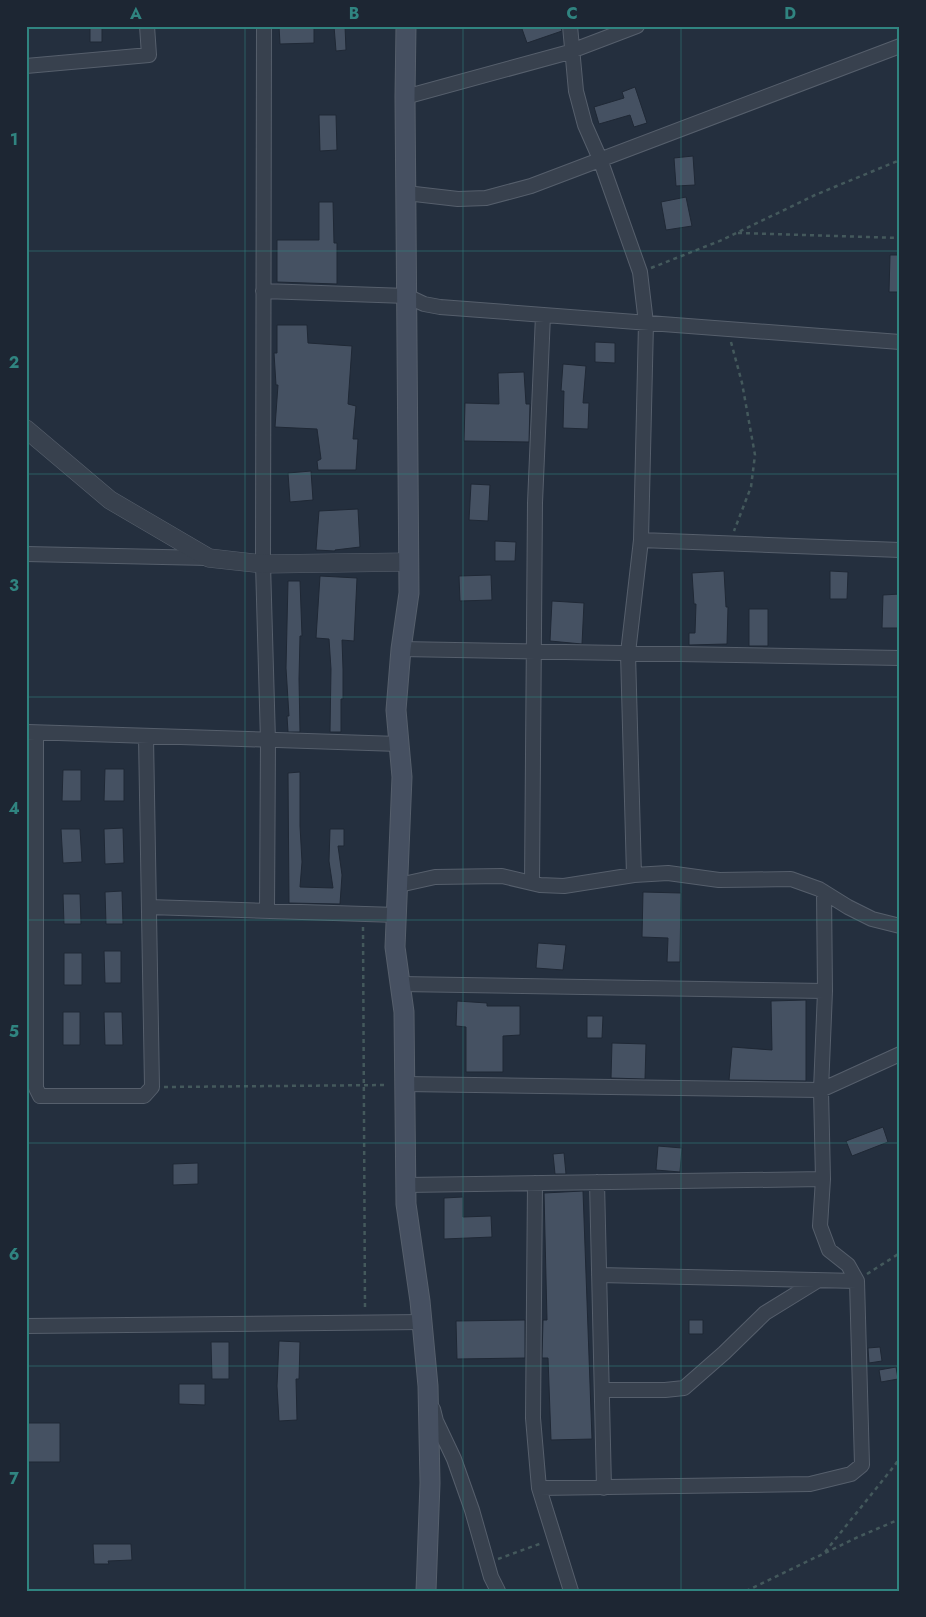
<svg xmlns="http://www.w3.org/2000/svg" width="926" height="1617" font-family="Jost,sans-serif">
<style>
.building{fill:#455162;stroke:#1f2835}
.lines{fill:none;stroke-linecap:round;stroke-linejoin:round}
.minor-casing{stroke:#565f6c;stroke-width:16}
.tertiary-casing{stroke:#565f6c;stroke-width:19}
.secondary-casing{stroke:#565f6c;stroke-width:21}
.path{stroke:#44595c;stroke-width:2.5;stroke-dasharray:4 4;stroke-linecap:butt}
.minor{stroke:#38414e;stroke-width:14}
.tertiary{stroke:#38414e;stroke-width:18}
.secondary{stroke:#465061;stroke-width:19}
.grid{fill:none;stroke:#308480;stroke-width:1;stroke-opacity:0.55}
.neatline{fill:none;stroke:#308480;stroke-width:2}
.grid-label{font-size:16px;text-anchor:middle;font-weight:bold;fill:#308480}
</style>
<rect width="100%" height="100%" fill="#242f3e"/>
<path class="building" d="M90 26H102V42H90Z
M279 26H314V43L280 44Z
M334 26H345L346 50 336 51Z
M521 26H561L562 31 527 43Z
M635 87 647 123 634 127 630 115 599 124 594 107 624 98 622 92Z
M319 115H336L337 150 320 151Z
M693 156 695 185 676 186 674 158Z
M686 197 692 226 666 230 661 202Z
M319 202H333L334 243H337V284L277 282V240H319Z
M890 255H900V292H889Z
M277 325H307L308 343 352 346 348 404 356 406 353 439H358L356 470H318L317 461 321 459 317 429 275 427 278 385H276L274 353H277Z
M595 342 615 343V363L595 362Z
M563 364 586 366 583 403H589L588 429 563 428 564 391H561Z
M524 372 526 404H530L529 442 464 441 465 403 499 404 498 373Z
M311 471 313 500 290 502 288 473Z
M471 484 490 485 488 521 469 520Z
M358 509 360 547 335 550V551L316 550 319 511Z
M495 541 516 542 515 561H495Z
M724 571 726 607H728L727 644 689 645V633H695L696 604H694L692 573Z
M830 571 848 572 847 599H830Z
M491 575 492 600 460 601 459 576Z
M320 576 357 578 354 641 342 640 343 669V699H341V732H330L331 669 329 639 316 638Z
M288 581H300L302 636H300L299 679 300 732H288L287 716H289L286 668Z
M900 594V628H882L883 595Z
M552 601 584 603 582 644 550 641Z
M749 609H768V646H749Z
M105 769H124V801H104Z
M63 770H81V801H62Z
M300 772V826L302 862 300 887 333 888 329 861 330 829H344V846H338L342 875 340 904 289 903 288 773Z
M123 828 124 863 105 864 104 829Z
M61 829H80L82 862 63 863Z
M122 891 123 924H106L105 892Z
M643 892 681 893 680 962H667L668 938 642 937Z
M63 894H80L81 924H64Z
M538 943 566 945 563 970 536 968Z
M104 951H121V983H105Z
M64 953H82V985H64Z
M806 1000V1081L729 1080 732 1047 772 1050 771 1001Z
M457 1001 487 1003V1006H520V1035L503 1036V1072H466V1027L456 1026Z
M63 1012H80V1045H63Z
M104 1012H122L123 1045H105Z
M587 1016H603L602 1038H587Z
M612 1043 646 1044 645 1079 611 1078Z
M883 1127 888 1142 852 1156 846 1141Z
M658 1146 682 1148 680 1172 656 1170Z
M564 1153 566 1174H555L553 1154Z
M198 1163V1184L173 1185V1164Z
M583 1191 592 1439 551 1440 548 1358H542L543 1320H547L544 1193Z
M463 1197V1217L491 1216 492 1237 444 1239V1198Z
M525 1320V1358L457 1359 456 1321Z
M689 1320H703V1334H689Z
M279 1341 300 1342 299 1379H296L297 1420 279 1421 277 1386Z
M211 1342H229V1379H212Z
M880 1347 882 1361 869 1363 868 1348Z
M896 1367 898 1379 881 1382 879 1370Z
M179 1384H205V1405L179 1404Z
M26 1423H60V1462H26Z
M93 1544H131L132 1560 108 1561 109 1564H94Z"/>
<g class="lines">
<g class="minor-casing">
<path id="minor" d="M264 26 263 564 268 741 267 911
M570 26 576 91 585 125 600 159 640 272 646 323 641 540 628 653 634 875
M26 66 149 55 147 26
M405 97 566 53 637 26
M406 193 458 199 486 198 531 186 900 46
M263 291 407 296 424 304 440 307 900 342
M641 540 900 550
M26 554 208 558
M401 649 900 658
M28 732 399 744
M36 733V1088L40 1096H144L152 1087 146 737
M532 883 535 503 543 315
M399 885 435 877 502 876 540 885 564 886 634 875 668 873 719 880 791 879 819 889 848 907 872 919 900 926
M149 907 397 915
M400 984 825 991
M404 1084 821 1090 900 1054
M597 1182 604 1488
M535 1183 533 1418 539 1488 571 1591
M406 1185 823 1179
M599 1275 857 1281
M26 1326 422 1322
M602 1390H665L684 1388 724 1353 765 1313 817 1281
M433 1409 436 1421 454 1459 472 1510 491 1577 498 1591
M539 1488 810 1484 851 1474 862 1465 857 1281 848 1265 829 1250 820 1226 823 1179 821 1090 825 991 824 892"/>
</g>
<g class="tertiary-casing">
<path id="tertiary" d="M26 429 110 500 209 558 263 564 409 562"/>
</g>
<g class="secondary-casing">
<path id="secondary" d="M406 26 405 97 409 593 401 649 396 710 402 777 395 947 404 1012 406 1204 420 1301 428 1386 430 1483 426 1591"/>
</g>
<path class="path" d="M738 233 900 238
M651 268 722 240 815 195 900 160
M731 342 742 383 755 455 751 487 734 531
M363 927 365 1309
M164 1087 388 1085
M867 1274 900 1253
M825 1552 895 1465 900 1457
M498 1559 542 1543
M746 1591 858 1537 900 1519"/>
<use href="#minor" class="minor"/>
<use href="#tertiary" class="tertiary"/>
<use href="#secondary" class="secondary"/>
</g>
<path class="grid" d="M245 26V1591M463 26V1591M681 26V1591M26 251H900M26 474H900M26 697H900M26 920H900M26 1143H900M26 1366H900"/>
<rect width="926" height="1617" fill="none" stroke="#1d2633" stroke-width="55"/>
<rect x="28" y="28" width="870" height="1562" class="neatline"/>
<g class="grid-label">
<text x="136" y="19">A</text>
<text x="354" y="19">B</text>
<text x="572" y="19">C</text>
<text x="790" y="19">D</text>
<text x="14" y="145">1</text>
<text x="14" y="368">2</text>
<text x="14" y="591">3</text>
<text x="14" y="814">4</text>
<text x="14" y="1037">5</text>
<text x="14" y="1260">6</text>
<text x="14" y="1484">7</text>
</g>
</svg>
